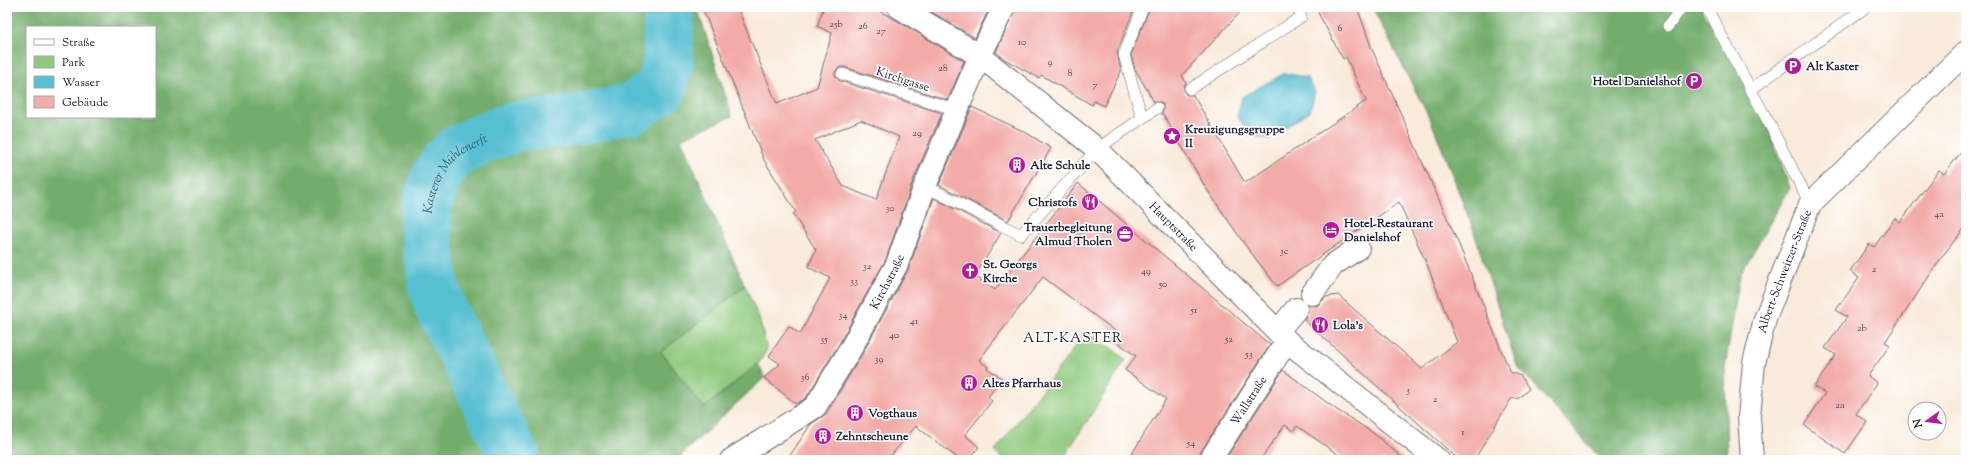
<svg xmlns="http://www.w3.org/2000/svg" width="1973" height="467" font-family="'Sorts Mill Goudy',serif">
<style>
.green{fill:#8fc97d;stroke:#58765c}
.forest{fill:#73ad6c;stroke:#4a6854;fill-rule:evenodd}
.water{fill:#56bfd2;stroke:#3c7086}
.lines{fill:none;stroke-linecap:round;stroke-linejoin:round}
.river{stroke:#56bfd2;stroke-width:51}
.building{fill:#f3aba7;fill-rule:evenodd}
.lane-casing{stroke:#6d6872;stroke-width:12}
.street-casing{stroke:#6d6872;stroke-width:24}
.secondary-casing{stroke:#6d6872;stroke-width:24}
.lane{stroke:#fff;stroke-width:11}
.street{stroke:#fff;stroke-width:22}
.secondary{stroke:#fff;stroke-width:22}
.labels{text-anchor:middle;stroke-width:3.5;stroke-linejoin:round;paint-order:stroke}
.number-label{font-size:10px;fill:#564456}
.poi-label{font-size:12px;font-weight:bold;fill:#22223b;stroke:#fff;text-anchor:start}
.street-label{font-size:12px;fill:#22223b;stroke:#fff}
.water-label{font-size:13px;font-style:italic;fill:#376177;stroke:#fff}
.quarter-label{font-size:14px;letter-spacing:1px;fill:#22223b;stroke:#fff}
</style>
<rect width="100%" height="100%" fill="#fff"/>
<filter id="ink" filterUnits="userSpaceOnUse"><feTurbulence type="fractalNoise" baseFrequency=".025" numOctaves="2"/><feDisplacementMap in="SourceGraphic" scale="8" xChannelSelector="R" yChannelSelector="G"/><feConvolveMatrix kernelMatrix="1 2 1 2 8 2 1 2 1" color-interpolation-filters="sRGB"/></filter>
<filter id="wash" filterUnits="userSpaceOnUse"><feTurbulence type="fractalNoise" baseFrequency=".012" numOctaves="4" result="noise"/><feDisplacementMap in="SourceGraphic" scale="16" xChannelSelector="R" yChannelSelector="G"/><feGaussianBlur stdDeviation="0.9" result="paint"/><feColorMatrix in="noise" values="0 0 0 0 0 0 0 0 0 0 0 0 0 0 0 0 0 1.4 0 .05"/><feComposite in="paint" operator="in"/></filter>
<g filter="url(#wash)">
<rect width="100%" height="100%" fill="#f9ead9"/>
<path class="green" d="M745 286 759 318 767 350 758 364 704 408 661 352Z
M1088 330 1126 360 1062 460H1003L995 451Z"/>
<path class="forest" d="M7 7H697L732 116 681 139 745 286 661 352 704 408 758 364 765 377 676 460H7ZM27 27H155V117H27Z
M1372 7H1701L1768 127 1790 188 1740 275 1725 368 1727 460H1602L1517 366 1473 229 1432 123Z"/>
<path class="water" d="M1285 73 1307 78 1315 91 1310 111 1278 132 1275 129 1272 132 1274 135 1269 139 1250 135 1237 116 1242 97Z"/>
<g class="lines">
<path class="river" id="s1" d="M516 460 440 307 434 287 425 225 428 201 436 178 445 163 457 151 485 137 515 127 562 122 631 109 661 89 668 63 669 7"/>
</g>
<g id="blocks">
<path class="building" d="M702 7H737L777 104 817 87 832 33 817 26 824 7H871L891 17 964 61 948 100 844 67H840L835 72V76L840 81 942 113 913 181 886 259 839 344 806 398 796 404 764 378 780 364 769 356 789 326 800 334 830 278 808 267 816 250 793 214 796 212 764 160ZM861 120 899 137 876 200 843 186 815 140Z
M923 7H990L975 38Z
M1016 7H1135L1117 52 1121 71 1104 106 1094 101 1092 105 1041 75 1039 78 1006 60 996 52Z
M1150 7H1245L1182 75 1186 83 1184 86V92L1187 95H1193L1245 183 1366 101 1346 57 1343 59 1315 7H1357L1372 49 1460 247 1510 372 1521 376 1529 389 1519 398 1511 399 1474 460H1459L1304 320 1308 311V305L1317 306 1326 297 1338 295 1422 369 1457 342 1428 267 1399 202 1277 286 1245 245 1204 185 1163 114H1161L1163 111V104L1160 102H1154L1135 69 1131 55Z
M972 107 1025 132 1051 148 1008 221 939 185Z
M1966 146V226L1944 254 1885 342 1890 345 1868 376 1877 383 1856 414 1867 422 1845 454 1804 425 1825 393 1814 387 1836 355 1825 348 1847 317 1836 310 1859 278 1850 271 1869 244 1874 247 1895 218 1900 222 1939 170 1944 174Z
M1078 183 1270 345 1200 453 1198 460H1128L1166 399 1125 370 1136 356 1113 339 1118 333 1043 277 979 360 988 367 987 368 1002 378 988 397 992 401 965 435 979 447 968 460H960L916 426 887 460H787L811 424 826 414 861 356 908 270 934 198 1001 233 975 276 995 290Z
M1283 370 1337 410 1372 432 1405 460H1346L1297 426 1293 431 1285 425 1260 460H1225Z"/>
</g>
</g>
<g filter="url(#ink)">
<use href="#blocks" fill-opacity="0" stroke="#6d6872" stroke-width="1"/>
<g class="lines">
<g class="lane-casing">
<path id="lane" d="M1706 7 1770 125 1810 204
M1668 26 1682 7
M842 74 957 110
M1190 89 1301 17
M1750 90 1866 7
M1142 118 1124 55 1143 7
M925 186 1021 235 1097 149 1157 108"/>
</g>
<g class="street-casing">
<g id="street">
<path id="s2" d="M899 7 980 56 1097 149 1287 341 1438 460"/>
<path d="M1312 294 1333 265 1358 248"/>
<path d="M1278 331 1296 309"/>
<path id="s3" d="M731 460 815 407 850 350 897 264 925 186 957 110 980 56 1004 7"/>
<path id="s4" d="M1210 460 1287 341"/>
</g>
</g>
<g class="secondary-casing">
<g id="secondary">
<path id="s5" d="M1752 460 1749 417 1754 363 1765 319 1810 204 1966 52"/>
</g>
</g>
<use href="#lane" class="lane"/>
<use href="#street" class="street"/>
<use href="#secondary" class="secondary"/>
</g>
</g>
<defs>
<g id="parking-disc" transform="scale(0.9)"><circle r="9.5" fill="#b5179e" stroke="#fff"/><path d="M-3.5-5.5H1a3.5 3.5 0 0 1 0 7H-1V5.5H-3.5ZM-1-3.4V-.6H.8a1.4 1.4 0 0 0 0-2.8Z" fill="#fff"/></g>
<g id="sight-disc" transform="scale(0.9)"><circle r="9.5" fill="#b5179e" stroke="#fff"/><path d="M0-6L1.8-2.2L6-1.7L2.9 1.2L3.7 5.4L0 3.3L-3.7 5.4L-2.9 1.2L-6-1.7L-1.8-2.2Z" fill="#fff"/></g>
<g id="building-disc" transform="scale(0.9)"><circle r="9.5" fill="#b5179e" stroke="#fff"/><path d="M-4-6H4V6H1V3H-1V6H-4ZM-2.5-4.3h1.7v1.8h-1.7ZM.8-4.3h1.7v1.8H.8ZM-2.5-1h1.7V.8h-1.7ZM.8-1h1.7V.8H.8Z" fill="#fff"/></g>
<g id="restaurant-disc" transform="scale(0.9)"><circle r="9.5" fill="#b5179e" stroke="#fff"/><path d="M-5-6h1v4h1v-4h1v4h1v-4h1v5L-1.5 .5V6h-2V.5L-5-1ZM5-6V6H3V1.5H1.5Q1.5-4 5-6Z" fill="#fff"/></g>
<g id="hotel-disc" transform="scale(0.9)"><circle r="9.5" fill="#b5179e" stroke="#fff"/><path d="M-6-4.5h1.5V1H6V5H4.5V3h-9V5H-6ZM-4 0a1.8 1.8 0 1 1 3.6 0ZM.5 0V-2.5h3Q6-2.5 6 0Z" fill="#fff"/></g>
<g id="office-disc" transform="scale(0.9)"><circle r="9.5" fill="#b5179e" stroke="#fff"/><path d="M-6-3h4V-5.5h4V-3h4V5H-6ZM-1-4.5V-3h2v-1.5ZM-6 0V1H6V0Z" fill="#fff"/></g>
<g id="church-disc" transform="scale(0.9)"><circle r="9.5" fill="#b5179e" stroke="#fff"/><path d="M-1.2-6h2.4v3.5h3.3v2.4h-3.3V6h-2.4V-.1h-3.3v-2.4h3.3Z" fill="#fff"/></g>
</defs>
<g fill-rule="evenodd">
<use href="#parking-disc" x="1793" y="66"/>
<use href="#parking-disc" x="1694" y="81"/>
<use href="#sight-disc" x="1172" y="136"/>
<use href="#building-disc" x="1017" y="165"/>
<use href="#restaurant-disc" x="1090" y="202"/>
<use href="#hotel-disc" x="1331" y="230"/>
<use href="#office-disc" x="1125" y="234"/>
<use href="#church-disc" x="970" y="271"/>
<use href="#restaurant-disc" x="1320" y="325"/>
<use href="#building-disc" x="969" y="383"/>
<use href="#building-disc" x="855" y="413"/>
<use href="#building-disc" x="823" y="436"/>
</g>
<g class="labels">
<g class="number-label">
<text x="836" y="27">25b</text>
<text x="863" y="29">26</text>
<text x="1340" y="31">6</text>
<text x="881" y="34">27</text>
<text x="1022" y="45">10</text>
<text x="1050" y="65">9</text>
<text x="943" y="71">28</text>
<text x="1070" y="76">8</text>
<text x="1095" y="88">7</text>
<text x="917" y="136">29</text>
<text x="890" y="211">30</text>
<text x="1939" y="217">4a</text>
<text x="1284" y="254">3c</text>
<text x="867" y="269">32</text>
<text x="1874" y="272">2</text>
<text x="1146" y="274">49</text>
<text x="854" y="284">33</text>
<text x="1163" y="287">50</text>
<text x="1194" y="313">51</text>
<text x="843" y="318">34</text>
<text x="914" y="324">41</text>
<text x="1862" y="331">2b</text>
<text x="894" y="338">40</text>
<text x="824" y="342">35</text>
<text x="1229" y="342">52</text>
<text x="1249" y="357">53</text>
<text x="879" y="362">39</text>
<text x="805" y="380">36</text>
<text x="1408" y="393">3</text>
<text x="1435" y="402">2</text>
<text x="1840" y="408">2a</text>
<text x="1463" y="435">1</text>
<text x="1191" y="446">54</text>
</g>
<g class="poi-label">
<text x="1806" y="70">Alt Kaster</text>
<text x="1681" y="85" text-anchor="end">Hotel Danielshof</text>
<text x="1185" y="133">Kreuzigungsgruppe<tspan x="1185" dy="14">II</tspan></text>
<text x="1030" y="169">Alte Schule</text>
<text x="1077" y="206" text-anchor="end">Christofs</text>
<text x="1344" y="227">Hotel-Restaurant<tspan x="1344" dy="14">Danielshof</tspan></text>
<text x="1112" y="231" text-anchor="end">Trauerbegleitung<tspan x="1112" dy="14">Almud Tholen</tspan></text>
<text x="983" y="268">St. Georgs<tspan x="983" dy="14">Kirche</tspan></text>
<text x="1333" y="329">Lola's</text>
<text x="982" y="387">Altes Pfarrhaus</text>
<text x="868" y="417">Vogthaus</text>
<text x="836" y="440">Zehntscheune</text>
</g>
<g class="street-label">
<text transform="translate(903 79) rotate(18)" y="4">Kirchgasse</text>
<text dy="4" stroke="none"><textPath href="#s2" startOffset="353">Hauptstraße</textPath></text>
<text dy="4" stroke="none"><textPath href="#s5" startOffset="194">Albert-Schweitzer-Straße</textPath></text>
<text dy="4" stroke="none"><textPath href="#s3" startOffset="244">Kirchstraße</textPath></text>
<text dy="4" stroke="none"><textPath href="#s4" startOffset="71">Wallstraße</textPath></text>
</g>
<g class="water-label">
<text dy="5" stroke="none"><textPath href="#s1" startOffset="318">Kasterer Mühlenerft</textPath></text>
</g>
<g class="quarter-label">
<text x="1073" y="342">ALT-KASTER</text>
</g>
</g>
<rect width="1973" height="467" fill="none" stroke="#fff" stroke-width="24"/>
<rect x="26" y="26" width="130" height="92" fill="#ffffff" stroke="#a7a7b1"/>
<rect x="34" y="39" width="20" height="6" fill="#ffffff" stroke="#a7a7b1"/>
<text x="62" y="46" font-size="12" fill="#22223b">Straße</text>
<rect x="34" y="56" width="20" height="12" fill="#8fc97d" stroke="#a7a7b1"/>
<text x="62" y="66" font-size="12" fill="#22223b">Park</text>
<rect x="34" y="76" width="20" height="12" fill="#56bfd2" stroke="#a7a7b1"/>
<text x="62" y="86" font-size="12" fill="#22223b">Wasser</text>
<rect x="34" y="96" width="20" height="12" fill="#f3aba7" stroke="#a7a7b1"/>
<text x="62" y="106" font-size="12" fill="#22223b">Gebäude</text>
<g transform="translate(1927 421) rotate(256)"><circle r="19" fill="#ffffff" stroke="#a7a7b1"/>
<path d="M0-3L7 15L0 10L-7 15Z" fill="#b5179e"/>
<text y="-6" font-size="11" font-weight="bold" text-anchor="middle" fill="#22223b">N</text>
</g>
</svg>
